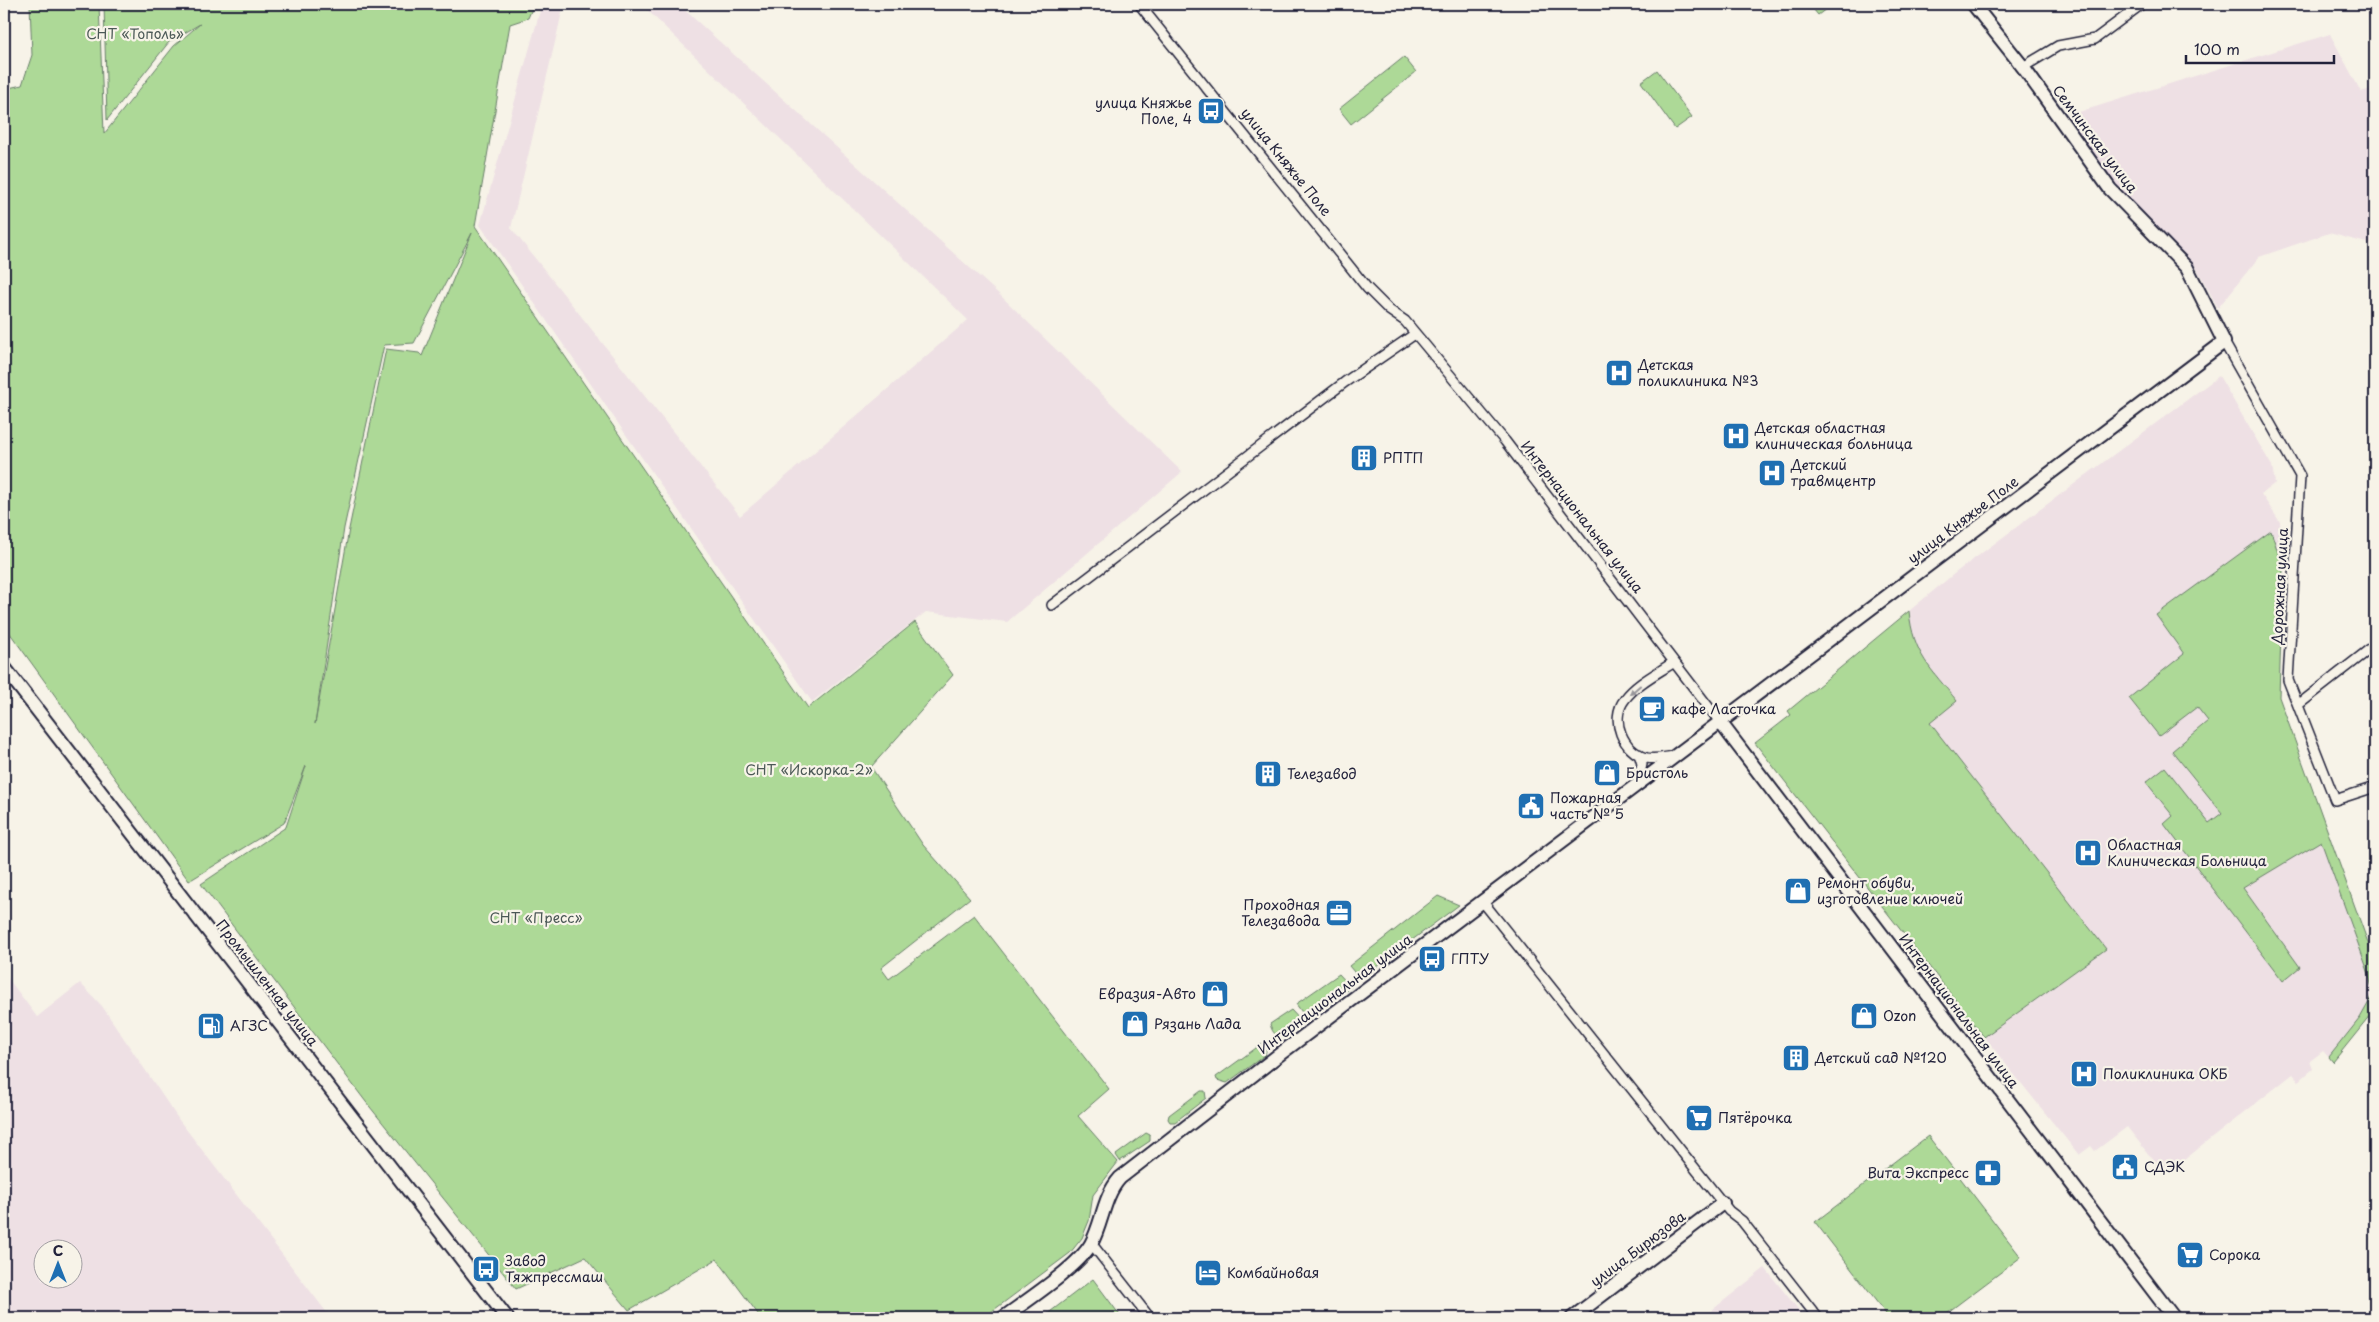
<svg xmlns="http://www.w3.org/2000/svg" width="2379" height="1322" font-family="'Playpen Sans',sans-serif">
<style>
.built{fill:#eee0e4;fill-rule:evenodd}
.green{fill:#add997;stroke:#687e69;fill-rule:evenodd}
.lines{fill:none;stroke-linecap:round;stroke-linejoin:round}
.street-casing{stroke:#22223b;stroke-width:12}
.secondary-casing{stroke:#22223b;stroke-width:16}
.street{stroke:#f7f3e8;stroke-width:9}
.secondary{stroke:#f7f3e8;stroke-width:12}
.oneway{fill:#97959a}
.labels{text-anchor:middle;stroke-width:4.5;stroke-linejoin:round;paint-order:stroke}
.park-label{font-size:14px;fill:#4c5957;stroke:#f7f3e8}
.poi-label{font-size:14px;fill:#22223b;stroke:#f7f3e8;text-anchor:start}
.street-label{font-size:14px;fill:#22223b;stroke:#f7f3e8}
</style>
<rect width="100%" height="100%" fill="#f7f3e8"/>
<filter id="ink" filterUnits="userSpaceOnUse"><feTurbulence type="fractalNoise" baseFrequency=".02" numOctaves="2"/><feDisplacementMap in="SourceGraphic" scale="10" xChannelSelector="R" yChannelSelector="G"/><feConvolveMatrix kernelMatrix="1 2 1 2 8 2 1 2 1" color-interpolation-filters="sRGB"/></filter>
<g filter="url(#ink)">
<path class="built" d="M542 4H564L511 228 740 516 968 320 641 4H678L1001 296 1182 472 1007 622 926 612 812 702 480 225Z
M2330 34 2361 92 2375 88V257L2370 244 2329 233 2259 257 2218 308 2196 267 2121 192 2066 116Z
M2219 376 2272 466 2275 483 2261 494 2280 522 2283 568 2279 697 2375 962V1010L2333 1062 2323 1051 2310 1061 2313 1069 2299 1081 2293 1074 2165 1175 2127 1127 2095 1151 2091 1146 2079 1155 1984 1037 1755 743 1791 715 1788 711 1955 573Z
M4 973 37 1017 80 983 102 1006 179 1120 331 1318H4ZM42 1250H72V1280H42Z
M1765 1268 1805 1318H1702Z"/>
<path class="green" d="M30 4H99L104 134 174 46 200 24 169 42 107 120 104 4H534L528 18 510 24 475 226 808 708 915 622 953 675 871 767 923 845 970 898 881 968 889 979 974 915 1109 1089 1078 1116 1118 1162 1093 1195 1089 1221 1082 1238 1070 1253 983 1318H761L717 1259 629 1310 585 1257 516 1289 366 1102 201 884 286 827 306 766 284 823 189 881 4 625V89L22 85 32 55ZM472 233 422 356 419 353 386 349 349 529 315 724 344 528 384 345 414 343Z
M1809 4H1829L1830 6 1818 15Z
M1404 57 1416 72 1351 124 1339 109Z
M1657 70 1692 117 1675 129 1641 82Z
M2271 531 2283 568 2279 697 2375 962V1010L2333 1062 2329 1057 2360 1018 2373 995 2369 974 2321 841 2243 888 2300 967 2283 981 2164 824 2173 816 2146 782 2165 767 2209 823 2222 813 2172 751 2208 721 2197 707 2159 736 2129 698 2184 654 2156 615Z
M1909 611C1913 654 1931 669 1957 701L1930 723 2106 949 1984 1037 1755 743 1791 715 1788 711Z
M1438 896 1459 905 1360 979 1349 966Z
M1339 974 1351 987 1307 1019 1296 1004Z
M1291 1010 1303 1023 1282 1038C1274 1035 1272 1031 1270 1024Z
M1263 1043 1267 1046 1265 1055 1227 1083 1217 1080 1216 1077Z
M1201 1091H1205L1206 1098 1175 1122H1170L1168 1119 1169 1115Z
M1146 1133 1150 1135V1141L1120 1161 1116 1155Z
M1928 1136 2021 1257 1940 1318H1889L1815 1222Z
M1093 1279 1122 1318H1042Z"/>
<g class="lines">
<g class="street-casing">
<path id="street" d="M1139 4 1367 288 1389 310 1405 321 1505 441 1720 722
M2023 67 2058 46 2095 39 2142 4
M2224 342 2300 476 2288 680 2335 800 2375 787
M1052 605 1345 382 1415 334
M2298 705 2375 645
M1674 756C1666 757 1656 760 1647 758 1623 752 1609 719 1625 699 1637 683 1658 673 1674 662
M1638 784 1642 764 1639 754
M1483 902 1729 1211 1742 1221 1818 1318
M1091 1243 1150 1318"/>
</g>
<g class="secondary-casing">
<path id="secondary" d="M4 667 507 1318
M1720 722 2174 1318
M1003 1318C1026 1301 1078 1267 1091 1244 1103 1222 1103 1197 1120 1178L1280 1054 2224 342 2187 268 2110 189 2023 67 1973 4
M1572 1318 1723 1203"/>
</g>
<use href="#street" class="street"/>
<use href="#secondary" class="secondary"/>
</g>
<defs><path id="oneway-solid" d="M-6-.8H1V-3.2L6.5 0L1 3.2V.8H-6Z" transform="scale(1.25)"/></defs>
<use class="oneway" href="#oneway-solid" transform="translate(1635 690) rotate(139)"/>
</g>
<defs>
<g id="bus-square" transform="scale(1.4375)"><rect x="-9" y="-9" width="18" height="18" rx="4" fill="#1f6fb2" stroke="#f7f3e8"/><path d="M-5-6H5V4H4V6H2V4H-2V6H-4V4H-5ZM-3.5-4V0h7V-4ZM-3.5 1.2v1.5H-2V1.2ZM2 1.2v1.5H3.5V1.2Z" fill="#fff"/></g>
<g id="hospital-square" transform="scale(1.4375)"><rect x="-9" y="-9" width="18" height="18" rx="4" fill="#1f6fb2" stroke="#f7f3e8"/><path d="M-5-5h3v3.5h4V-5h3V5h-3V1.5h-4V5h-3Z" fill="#fff"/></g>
<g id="building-square" transform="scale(1.4375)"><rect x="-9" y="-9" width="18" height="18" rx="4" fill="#1f6fb2" stroke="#f7f3e8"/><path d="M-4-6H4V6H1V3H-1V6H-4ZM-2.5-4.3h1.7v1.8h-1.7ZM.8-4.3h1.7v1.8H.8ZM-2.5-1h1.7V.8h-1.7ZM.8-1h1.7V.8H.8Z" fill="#fff"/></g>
<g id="cafe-square" transform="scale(1.4375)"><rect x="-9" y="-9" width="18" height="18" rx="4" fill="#1f6fb2" stroke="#f7f3e8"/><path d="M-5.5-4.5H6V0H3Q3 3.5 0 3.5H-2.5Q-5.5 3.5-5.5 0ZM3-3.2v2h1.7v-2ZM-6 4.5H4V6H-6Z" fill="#fff"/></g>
<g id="shop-square" transform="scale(1.4375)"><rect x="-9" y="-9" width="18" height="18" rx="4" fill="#1f6fb2" stroke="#f7f3e8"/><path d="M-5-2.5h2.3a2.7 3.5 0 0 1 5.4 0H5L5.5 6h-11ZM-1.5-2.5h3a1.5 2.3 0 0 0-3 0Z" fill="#fff"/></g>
<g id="civic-square" transform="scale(1.4375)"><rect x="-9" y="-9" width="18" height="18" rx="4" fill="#1f6fb2" stroke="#f7f3e8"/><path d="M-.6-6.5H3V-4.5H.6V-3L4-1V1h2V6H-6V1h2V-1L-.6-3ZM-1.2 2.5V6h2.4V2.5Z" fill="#fff"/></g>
<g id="office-square" transform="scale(1.4375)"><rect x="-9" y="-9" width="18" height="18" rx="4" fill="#1f6fb2" stroke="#f7f3e8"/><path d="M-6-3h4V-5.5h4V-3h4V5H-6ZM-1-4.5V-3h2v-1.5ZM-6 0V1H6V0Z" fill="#fff"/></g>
<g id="fuel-square" transform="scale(1.4375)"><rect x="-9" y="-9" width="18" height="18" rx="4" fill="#1f6fb2" stroke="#f7f3e8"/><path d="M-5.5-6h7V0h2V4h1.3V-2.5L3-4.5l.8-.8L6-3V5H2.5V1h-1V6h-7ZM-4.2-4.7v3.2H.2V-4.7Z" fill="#fff"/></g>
<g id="supermarket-square" transform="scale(1.4375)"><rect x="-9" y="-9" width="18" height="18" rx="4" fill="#1f6fb2" stroke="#f7f3e8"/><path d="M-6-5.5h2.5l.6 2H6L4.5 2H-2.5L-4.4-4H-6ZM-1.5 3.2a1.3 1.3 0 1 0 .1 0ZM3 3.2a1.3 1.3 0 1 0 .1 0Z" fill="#fff"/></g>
<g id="pharmacy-square" transform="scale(1.4375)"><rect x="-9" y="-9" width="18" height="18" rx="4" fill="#1f6fb2" stroke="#f7f3e8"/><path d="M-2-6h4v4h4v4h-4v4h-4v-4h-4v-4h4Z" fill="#fff"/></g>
<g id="hotel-square" transform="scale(1.4375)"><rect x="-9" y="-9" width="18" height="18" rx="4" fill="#1f6fb2" stroke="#f7f3e8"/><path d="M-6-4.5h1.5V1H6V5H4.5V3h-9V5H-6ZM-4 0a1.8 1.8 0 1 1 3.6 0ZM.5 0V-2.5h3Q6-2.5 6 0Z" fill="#fff"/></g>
</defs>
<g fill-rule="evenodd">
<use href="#bus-square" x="1211" y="111"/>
<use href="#hospital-square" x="1619" y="373"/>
<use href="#hospital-square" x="1736" y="436"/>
<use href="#building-square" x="1364" y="458"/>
<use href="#hospital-square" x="1772" y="473"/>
<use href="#cafe-square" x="1652" y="709"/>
<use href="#shop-square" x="1607" y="773"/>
<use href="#building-square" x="1268" y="774"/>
<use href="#civic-square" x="1531" y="806"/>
<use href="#hospital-square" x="2088" y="853"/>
<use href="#shop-square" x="1798" y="891"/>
<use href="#office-square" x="1339" y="913"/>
<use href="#bus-square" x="1432" y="959"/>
<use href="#shop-square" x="1215" y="994"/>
<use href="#shop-square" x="1864" y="1016"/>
<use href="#shop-square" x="1135" y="1024"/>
<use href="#fuel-square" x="211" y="1026"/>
<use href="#building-square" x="1796" y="1058"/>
<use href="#hospital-square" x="2084" y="1074"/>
<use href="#supermarket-square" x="1699" y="1118"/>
<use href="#civic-square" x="2125" y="1167"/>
<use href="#pharmacy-square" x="1988" y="1173"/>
<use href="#supermarket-square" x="2190" y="1255"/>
<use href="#bus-square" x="486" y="1269"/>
<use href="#hotel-square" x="1208" y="1273"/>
</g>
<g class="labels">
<g class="park-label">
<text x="135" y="39">СНТ «Тополь»</text>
<text x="809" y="775">СНТ «Искорка-2»</text>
<text x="536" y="923">СНТ «Пресс»</text>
</g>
<g class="poi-label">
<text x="1192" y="108" text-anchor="end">улица Княжье<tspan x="1192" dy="16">Поле, 4</tspan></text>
<text x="1638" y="370">Детская<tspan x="1638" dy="16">поликлиника №3</tspan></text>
<text x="1755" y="433">Детская областная<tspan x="1755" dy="16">клиническая больница</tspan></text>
<text x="1383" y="463">РПТП</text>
<text x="1791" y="470">Детский<tspan x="1791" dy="16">травмцентр</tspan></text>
<text x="1671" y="714">кафе Ласточка</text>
<text x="1626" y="778">Бристоль</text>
<text x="1287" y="779">Телезавод</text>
<text x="1550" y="803">Пожарная<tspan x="1550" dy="16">часть № 5</tspan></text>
<text x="2107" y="850">Областная<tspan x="2107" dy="16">Клиническая Больница</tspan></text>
<text x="1817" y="888">Ремонт обуви,<tspan x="1817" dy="16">изготовление ключей</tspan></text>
<text x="1320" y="910" text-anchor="end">Проходная<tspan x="1320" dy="16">Телезавода</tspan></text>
<text x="1451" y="964">ГПТУ</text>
<text x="1196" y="999" text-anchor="end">Евразия-Авто</text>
<text x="1883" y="1021">Ozon</text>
<text x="1154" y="1029">Рязань Лада</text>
<text x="230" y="1031">АГЗС</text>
<text x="1815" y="1063">Детский сад №120</text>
<text x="2103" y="1079">Поликлиника ОКБ</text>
<text x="1718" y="1123">Пятёрочка</text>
<text x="2144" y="1172">СДЭК</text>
<text x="1969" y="1178" text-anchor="end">Вита Экспресс</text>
<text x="2209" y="1260">Сорока</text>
<text x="505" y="1266">Завод<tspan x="505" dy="16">Тяжпрессмаш</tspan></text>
<text x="1227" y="1278">Комбайновая</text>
</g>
<g class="street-label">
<text transform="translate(2095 139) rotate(53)" y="5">Семчинская улица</text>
<text transform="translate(1286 162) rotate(51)" y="5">улица Княжье Поле</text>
<text transform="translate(1582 517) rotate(52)" y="5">Интернациональная улица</text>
<text transform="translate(1963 520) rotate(-37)" y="5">улица Княжье Поле</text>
<text transform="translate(2280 586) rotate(-87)" y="5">Дорожная улица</text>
<text transform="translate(267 983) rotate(52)" y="5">Промышленная улица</text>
<text transform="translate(1335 994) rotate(-37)" y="5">Интернациональная улица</text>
<text transform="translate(1959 1011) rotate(53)" y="5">Интернациональная улица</text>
<text transform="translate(1638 1249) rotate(-37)" y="5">улица Бирюзова</text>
</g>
</g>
<rect width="2379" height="1322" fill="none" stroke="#f7f3e8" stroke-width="20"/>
<rect x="10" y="10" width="2359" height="1302" fill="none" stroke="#22223b" stroke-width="2" filter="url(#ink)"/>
<g transform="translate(58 1264)"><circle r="24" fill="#f7f3e8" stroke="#a29fa3"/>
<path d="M0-4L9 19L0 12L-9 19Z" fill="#1f6fb2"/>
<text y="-8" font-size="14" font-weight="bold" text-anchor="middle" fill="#22223b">С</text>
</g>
<path d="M2186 55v8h148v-8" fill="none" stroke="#22223b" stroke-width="2.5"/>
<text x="2194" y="55" font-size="15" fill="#22223b" stroke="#f7f3e8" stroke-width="4" paint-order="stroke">100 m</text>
</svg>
